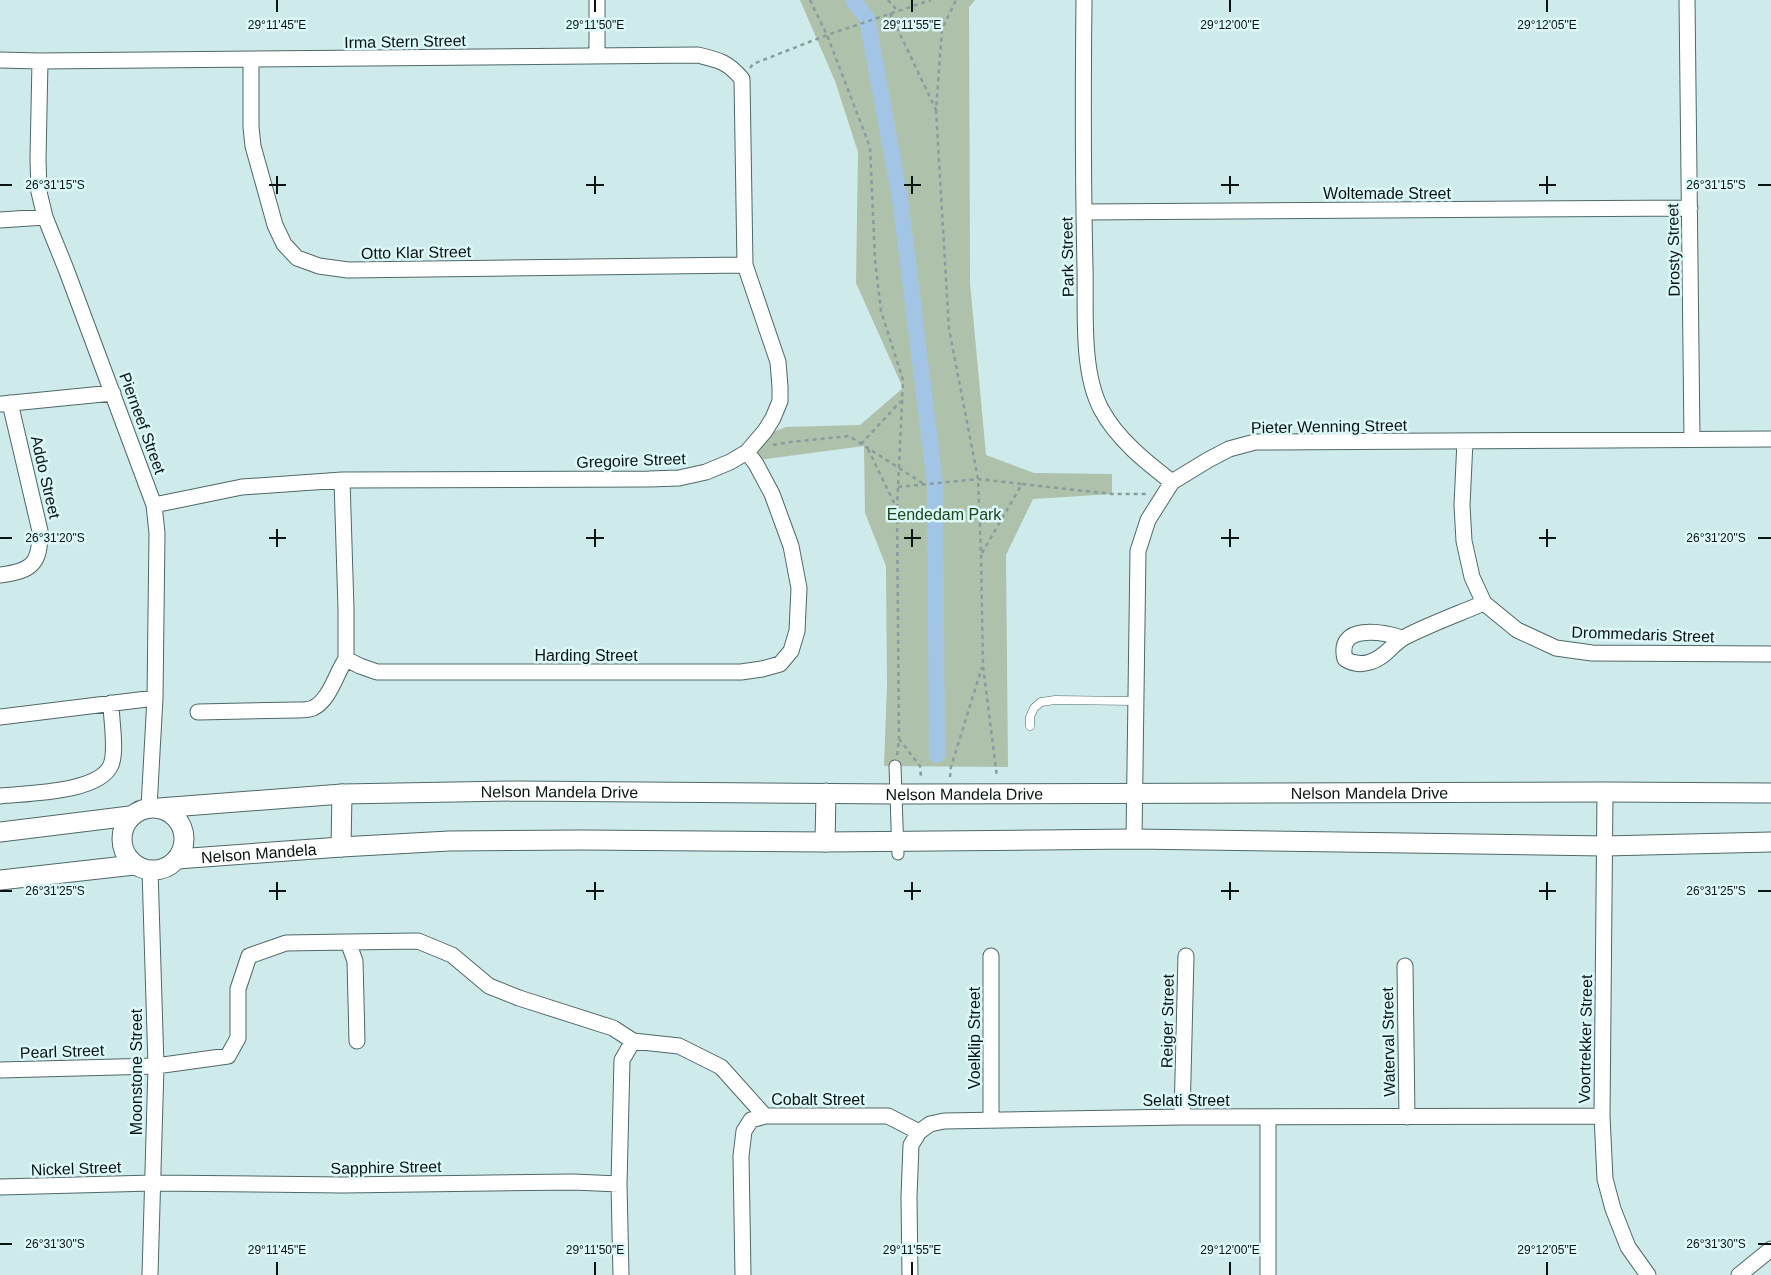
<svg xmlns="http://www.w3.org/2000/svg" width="1771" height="1275" font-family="Helvetica,sans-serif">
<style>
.green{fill:#adc1ab}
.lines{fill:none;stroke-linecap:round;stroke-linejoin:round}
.canal{stroke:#a3c5e5;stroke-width:16}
.service-casing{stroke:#4f6868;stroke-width:9}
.pedestrian-casing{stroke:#4f6868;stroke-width:13}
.minor-casing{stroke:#4f6868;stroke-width:17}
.tertiary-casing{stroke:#4f6868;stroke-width:21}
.path{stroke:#889d9d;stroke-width:2.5;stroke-dasharray:4 4;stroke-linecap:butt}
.service{stroke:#fff;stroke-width:8}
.pedestrian{stroke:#fff;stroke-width:11}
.minor{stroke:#fff;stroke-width:15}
.tertiary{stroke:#fff;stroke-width:19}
.ticks{fill:none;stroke:#091413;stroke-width:2}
.labels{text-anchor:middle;stroke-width:5;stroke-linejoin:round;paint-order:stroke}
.street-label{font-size:16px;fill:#091413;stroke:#dbf7f7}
.park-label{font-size:16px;fill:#1b481a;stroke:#dbf7f7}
.ticks-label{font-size:12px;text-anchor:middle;fill:#091413;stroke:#dbf7f7;stroke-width:5;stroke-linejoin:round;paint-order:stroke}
</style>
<rect width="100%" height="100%" fill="#ceeaea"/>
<path class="green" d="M800 0H975L969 7 970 283 986 455 1034 473 1112 474V494L1033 499 1006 555 1008 767 884 766 887 685 886 566 865 513 864 446 758 460 755 439 786 427 860 425 903 388 856 283 858 152 835 81Z"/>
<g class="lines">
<path class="canal" d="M853 0 867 18 900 198 935 483 937 755"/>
<g class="service-casing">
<path id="service" d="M1030 726V717L1034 708 1041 702 1055 700 1135 701"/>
</g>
<g class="pedestrian-casing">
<path id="pedestrian" d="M895 766 898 854"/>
</g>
<g class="minor-casing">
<path id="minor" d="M1084 0C1083 89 1083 179 1085 268 1086 311 1081 371 1101 409 1117 439 1146 462 1172 482
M1687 0 1692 439
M597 56V0
M0 60 40 61 698 55C719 60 728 62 742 79L745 265 778 362 780 387V401L773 418 765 431 747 452 730 462 706 472 679 478 649 479 342 480 242 487 154 505
M251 60V127L253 146 275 225 284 244 297 258 319 266 348 270 745 265
M40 61 38 159 39 192 45 217 66 269 154 505 157 533 155 698 149 807
M1084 212 1690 208
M0 220 45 217
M2 404 113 393
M1465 441 1462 505 1464 541 1472 577 1484 603 1517 630 1556 648 1592 653 1771 654
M342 480 346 609V659L360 666 377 672H741L762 669 780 664 791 651 797 631 799 588 791 546 772 494 756 464 747 452
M0 575C33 571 40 563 40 531L10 403
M1402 638C1383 632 1336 623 1345 659 1353 664 1361 665 1370 662 1385 658 1392 644 1405 637 1430 624 1458 614 1484 603
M198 712 297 710C302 710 309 710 313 708 330 700 336 673 346 659
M0 717 155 698
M1605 792 1602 1116 1605 1179 1613 1209 1628 1247 1648 1275
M0 796C27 793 99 793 111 765 117 750 111 720 111 703
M1134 839 1138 551 1148 520 1172 482 1208 460 1229 449 1255 442 1771 439
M150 870 156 1066 150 1275
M348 942 418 941 452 955 489 986 519 998 613 1028 633 1041 679 1046 721 1067 765 1116
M1405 966 1407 1117
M0 1070 156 1066 228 1056 238 1038V989L249 956 286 943 348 942 355 961 357 1041
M1182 1117 1186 956
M991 1119V956
M0 1187 153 1183 343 1185 573 1182 619 1184
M621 1275 619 1184 622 1060 633 1041
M743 1275 741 1156 744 1131 751 1120 765 1116H888L919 1132
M910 1275 909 1197 911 1145 919 1132 930 1124 944 1121 1182 1117 1602 1116
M1268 1275V1117
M1739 1275 1771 1249"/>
</g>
<g class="tertiary-casing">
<g id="tertiary">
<circle cx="153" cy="839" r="31"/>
<path id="s1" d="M159 808 342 794 517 791 896 794 1605 792 1771 793"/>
<path d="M0 832 130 816"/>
<path d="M825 842 826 793"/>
<path d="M341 847 342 794"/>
<path id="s2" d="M177 859 341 847 449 841 583 840 825 842 1134 839 1605 846 1771 842"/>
<path d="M0 880 134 865"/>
</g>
</g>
<path class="path" d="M810 0 827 35 870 147 875 260 881 311 903 380 897 509 899 739
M888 0 897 10
M890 13 936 110 942 29 956 0
M750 68 753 64 827 35 931 0
M936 110 949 329 978 479 981 554 983 666 997 777
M861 444 901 401
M773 445 791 442 849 436 924 484
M868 449 896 507
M898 487 978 479 1022 484
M982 553 1022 484 1112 494H1147
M897 755 899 739 920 766 921 777
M950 777 951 767 982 667"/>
<use href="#service" class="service"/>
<use href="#pedestrian" class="pedestrian"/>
<use href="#minor" class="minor"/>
<use href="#tertiary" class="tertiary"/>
</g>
<path class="ticks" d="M277 0V12M595 0V12M912 0V12M1230 0V12M1547 0V12M277 176V194M595 176V194M912 176V194M1230 176V194M1547 176V194M0 185H12M269 185H286M586 185H604M904 185H921M1221 185H1239M1539 185H1556M1758 185H1771M277 529V547M595 529V547M912 529V547M1230 529V547M1547 529V547M0 538H12M269 538H286M586 538H604M904 538H921M1221 538H1239M1539 538H1556M1758 538H1771M277 882V900M595 882V900M912 882V900M1230 882V900M1547 882V900M0 891H12M269 891H286M586 891H604M904 891H921M1221 891H1239M1539 891H1556M1758 891H1771M0 1244H12M1758 1244H1771M277 1262V1275M595 1262V1275M912 1262V1275M1230 1262V1275M1547 1262V1275"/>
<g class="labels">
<g class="street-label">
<text transform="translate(405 41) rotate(-1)" y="6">Irma Stern Street</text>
<text x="1387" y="199">Woltemade Street</text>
<text transform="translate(1673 250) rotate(-91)" y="6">Drosty Street</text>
<text transform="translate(416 252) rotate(-1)" y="6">Otto Klar Street</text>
<text transform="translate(1067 257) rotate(-91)" y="6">Park Street</text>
<text transform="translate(143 423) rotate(70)" y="6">Pierneef Street</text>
<text transform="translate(1329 426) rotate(-1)" y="6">Pieter Wenning Street</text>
<text transform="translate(631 460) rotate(-2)" y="6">Gregoire Street</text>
<text transform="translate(46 477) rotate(77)" y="6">Addo Street</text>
<text transform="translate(1643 634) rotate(2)" y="6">Drommedaris Street</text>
<text x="586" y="661">Harding Street</text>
<text dy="6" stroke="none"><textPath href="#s1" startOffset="401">Nelson Mandela Drive</textPath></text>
<text dy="6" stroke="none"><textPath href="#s1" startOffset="1211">Nelson Mandela Drive</textPath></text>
<text dy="6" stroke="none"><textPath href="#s1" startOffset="806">Nelson Mandela Drive</textPath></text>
<text dy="6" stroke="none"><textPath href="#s2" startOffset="82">Nelson Mandela</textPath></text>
<text transform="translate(1167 1021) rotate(-89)" y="6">Reiger Street</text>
<text transform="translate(974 1038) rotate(-90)" y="6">Voelklip Street</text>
<text transform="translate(1585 1039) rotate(-89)" y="6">Voortrekker Street</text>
<text transform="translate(1388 1042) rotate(-91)" y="6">Waterval Street</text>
<text transform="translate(62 1051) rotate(-2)" y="6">Pearl Street</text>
<text transform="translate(136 1072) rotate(-90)" y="6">Moonstone Street</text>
<text x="818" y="1105">Cobalt Street</text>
<text x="1186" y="1106">Selati Street</text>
<text transform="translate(386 1167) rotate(-1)" y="6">Sapphire Street</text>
<text transform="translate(76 1168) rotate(-2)" y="6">Nickel Street</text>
</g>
<g class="park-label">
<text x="944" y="520">Eendedam Park</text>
</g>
</g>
<g class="ticks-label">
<text x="277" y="29">29°11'45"E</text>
<text x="595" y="29">29°11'50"E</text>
<text x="912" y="29">29°11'55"E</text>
<text x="1230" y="29">29°12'00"E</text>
<text x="1547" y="29">29°12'05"E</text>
<text x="55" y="189">26°31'15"S</text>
<text x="1716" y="189">26°31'15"S</text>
<text x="55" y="542">26°31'20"S</text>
<text x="1716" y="542">26°31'20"S</text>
<text x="55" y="895">26°31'25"S</text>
<text x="1716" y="895">26°31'25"S</text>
<text x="55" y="1248">26°31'30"S</text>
<text x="1716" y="1248">26°31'30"S</text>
<text x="277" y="1254">29°11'45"E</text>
<text x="595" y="1254">29°11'50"E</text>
<text x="912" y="1254">29°11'55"E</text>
<text x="1230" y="1254">29°12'00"E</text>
<text x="1547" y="1254">29°12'05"E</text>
</g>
</svg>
